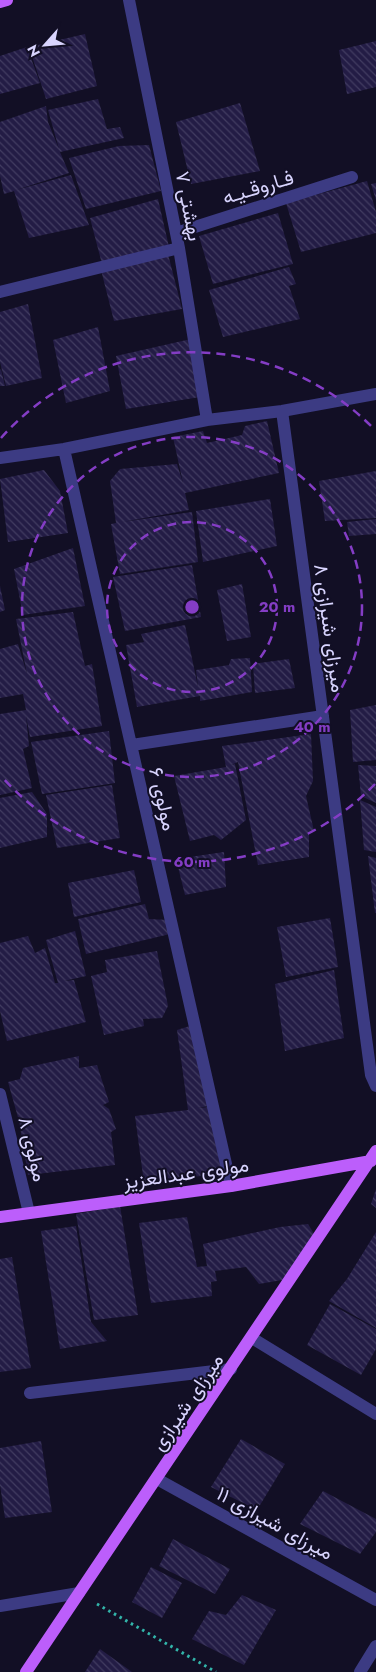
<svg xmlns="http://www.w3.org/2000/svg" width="376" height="1672" font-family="Jost,Vazirmatn,sans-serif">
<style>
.building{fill:url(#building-back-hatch)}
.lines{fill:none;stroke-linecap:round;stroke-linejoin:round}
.path{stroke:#32b4a9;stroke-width:3;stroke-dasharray:2.5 4;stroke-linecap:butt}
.minor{stroke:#3c3b83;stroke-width:12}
.major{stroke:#bc5efb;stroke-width:12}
.ring{fill:none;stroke:#843dc5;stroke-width:2.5;stroke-dasharray:9 6}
.labels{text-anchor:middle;stroke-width:4;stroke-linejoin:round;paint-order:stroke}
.street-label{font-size:20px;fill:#d8d4fe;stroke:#120f25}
.centre{fill:#843dc5;stroke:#120f25;stroke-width:2.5}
.ring-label{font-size:15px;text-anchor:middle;font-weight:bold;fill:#843dc5;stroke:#120f25;stroke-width:4;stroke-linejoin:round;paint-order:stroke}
</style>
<defs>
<pattern id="building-back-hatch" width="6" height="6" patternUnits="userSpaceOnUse" patternTransform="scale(1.25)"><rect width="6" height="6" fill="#231c45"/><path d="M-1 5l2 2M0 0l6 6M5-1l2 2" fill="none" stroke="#423c61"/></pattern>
</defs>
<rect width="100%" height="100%" fill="#120f25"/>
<path class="building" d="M85 34 97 86 46 99 29 47Z
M376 41V87L347 94 339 50Z
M27 47 40 83 0 94V56Z
M98 99 107 129 120 127 124 138 60 152 69 173 16 190 71 175 89 225 29 238 14 191 4 194 0 176V122L46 106 48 122 59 149 48 110Z
M240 103 260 171 191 184 176 122Z
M149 145 161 191 86 209 69 158 119 146Z
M367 181 376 212V233L301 252 286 203Z
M376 183V200L371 184Z
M158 199 169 247 102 264 90 218Z
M278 213 293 264 213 284 199 236Z
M168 254 182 309 114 321 101 270Z
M289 267 296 284 289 286 300 319 223 337 209 290Z
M28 304 42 378 6 386 0 362V312Z
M98 327 110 391 66 403 53 340Z
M191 339 200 397 126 409 116 356Z
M1 369 5 386H0V370Z
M267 421 279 473 185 493 189 510 122 522 192 512 198 562 120 574 111 524 116 523 110 481 120 469 177 464 183 483 173 437 203 431 207 443 242 435 245 426Z
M44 470 60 491 68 533 8 542 0 479Z
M376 471V518L325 521 319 481Z
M270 499 277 546 203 562 196 511Z
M376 519V534L349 536 347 522Z
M73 548 85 606 23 615 14 569Z
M192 565 201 617 125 631 113 577Z
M242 584 251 637 227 641 217 590Z
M0 586 5 610 0 612Z
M73 612 85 666 92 664 102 726 30 737 26 716 29 746 23 749 32 788 0 795V714L26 710 23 694 0 698V649L18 644 27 674 16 619Z
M185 625 198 687 196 670 229 665 231 659 250 658 252 692 200 701V696L137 707 126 645 144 642 141 634Z
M289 659 295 688 255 693 253 664Z
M376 705V760L353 762 350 710Z
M109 731 115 783 42 794 31 742Z
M311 734 313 781 306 796 314 831 309 832V857L258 865 238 762 231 765 235 764 246 820 221 840 214 835 190 841 174 776 226 767 222 746Z
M358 765 376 766V803L361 796Z
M112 785 120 838 57 848 46 795Z
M32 792 47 814V837L0 848V798Z
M360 800 376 807V852L364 850Z
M224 852 226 887 185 895 176 859Z
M368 856 376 858V913H375Z
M134 870 141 902 74 917 68 883Z
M145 904 149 919 169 920 170 934 86 954 78 919Z
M330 918 338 967 286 977 277 927Z
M75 931 86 976 64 981 74 980 86 1022 7 1041 0 1011V943L28 936 35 953 45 948 55 983H58L46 940Z
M157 951 168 1006 162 1018 143 1019 144 1026 104 1035 91 976 107 972 105 960Z
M334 970 344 1038 285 1051 275 984Z
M193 1025 213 1105 198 1108 210 1107 226 1173 144 1183 135 1116 188 1110 177 1030Z
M79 1056V1068L97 1065 109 1102 103 1105 109 1109 116 1129 111 1132 115 1165 28 1175 19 1121 8 1082 20 1079 23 1068Z
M376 1189V1208L371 1204Z
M120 1206 138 1315 94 1320 76 1214Z
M187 1217 197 1267 207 1266 203 1244 280 1227 308 1224 316 1237 288 1279 259 1284 246 1267 215 1271 217 1281 211 1282 212 1296 151 1303 139 1223Z
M76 1226 91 1322 107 1341 60 1349 41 1231Z
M376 1232V1328L329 1301 347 1279Z
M12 1257 31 1368 0 1372V1259Z
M330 1304 376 1329V1349L361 1375 307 1345Z
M241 1439 285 1464 257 1510 211 1487Z
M41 1441 52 1512 5 1518 0 1485V1448Z
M323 1491 376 1519V1532L360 1554 300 1524Z
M173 1539 230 1569 215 1594 159 1566Z
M151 1567 182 1583 162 1618 132 1602Z
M242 1595 276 1610 244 1665 192 1639 209 1611 226 1615Z
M100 1649 132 1672H85Z"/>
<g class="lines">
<path class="path" d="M97 1604 216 1672"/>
<path class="minor" d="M129 0 179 248 207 420
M176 233 352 177
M0 292 179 248
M282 411 371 1075 376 1086
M64 449 231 1186
M0 458 64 449 207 420 282 411 376 394
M132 745 323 716
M0 1094 29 1213
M252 1338 376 1414
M30 1393 231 1369
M157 1479 376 1600
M0 1606 79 1593
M360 1672 376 1646"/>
<path class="major" d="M0 2 7 0
M0 1217 231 1186 371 1161
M26 1672 376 1151"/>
</g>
<g class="ring">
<circle cx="192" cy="607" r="85"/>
<circle cx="192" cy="607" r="170"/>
<path d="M375 784A255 255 0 0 1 1 776M1 438A255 255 0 0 1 375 430"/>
</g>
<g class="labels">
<g class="street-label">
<text transform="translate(258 187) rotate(-17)" y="7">فـاروقـیـه</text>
<text transform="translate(189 206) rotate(79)" y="7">بهشتی ۷</text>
<text transform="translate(330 628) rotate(82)" y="7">میرزای شیرازی ۸</text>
<text transform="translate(163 799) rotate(77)" y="7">مولوی ۶</text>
<text transform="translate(33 1149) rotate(76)" y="7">مولوی ۸</text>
<text transform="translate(186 1173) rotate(-8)" y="7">مولوی عبدالعزیز</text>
<text transform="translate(187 1402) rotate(-56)" y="7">میرزای شیرازی</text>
<text transform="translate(275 1523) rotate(29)" y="7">میرزای شیرازی ۱۱</text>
</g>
</g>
<circle cx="192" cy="607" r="8" class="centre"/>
<g class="ring-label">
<text x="277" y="612">20 m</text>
<text x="312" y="732">40 m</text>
<text x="192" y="867">60 m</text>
</g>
<g transform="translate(45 45) rotate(243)" stroke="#120f25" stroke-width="4" paint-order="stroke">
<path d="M0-4L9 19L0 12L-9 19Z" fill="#d8d4fe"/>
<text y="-8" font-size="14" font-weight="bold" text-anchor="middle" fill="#d8d4fe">N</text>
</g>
</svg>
